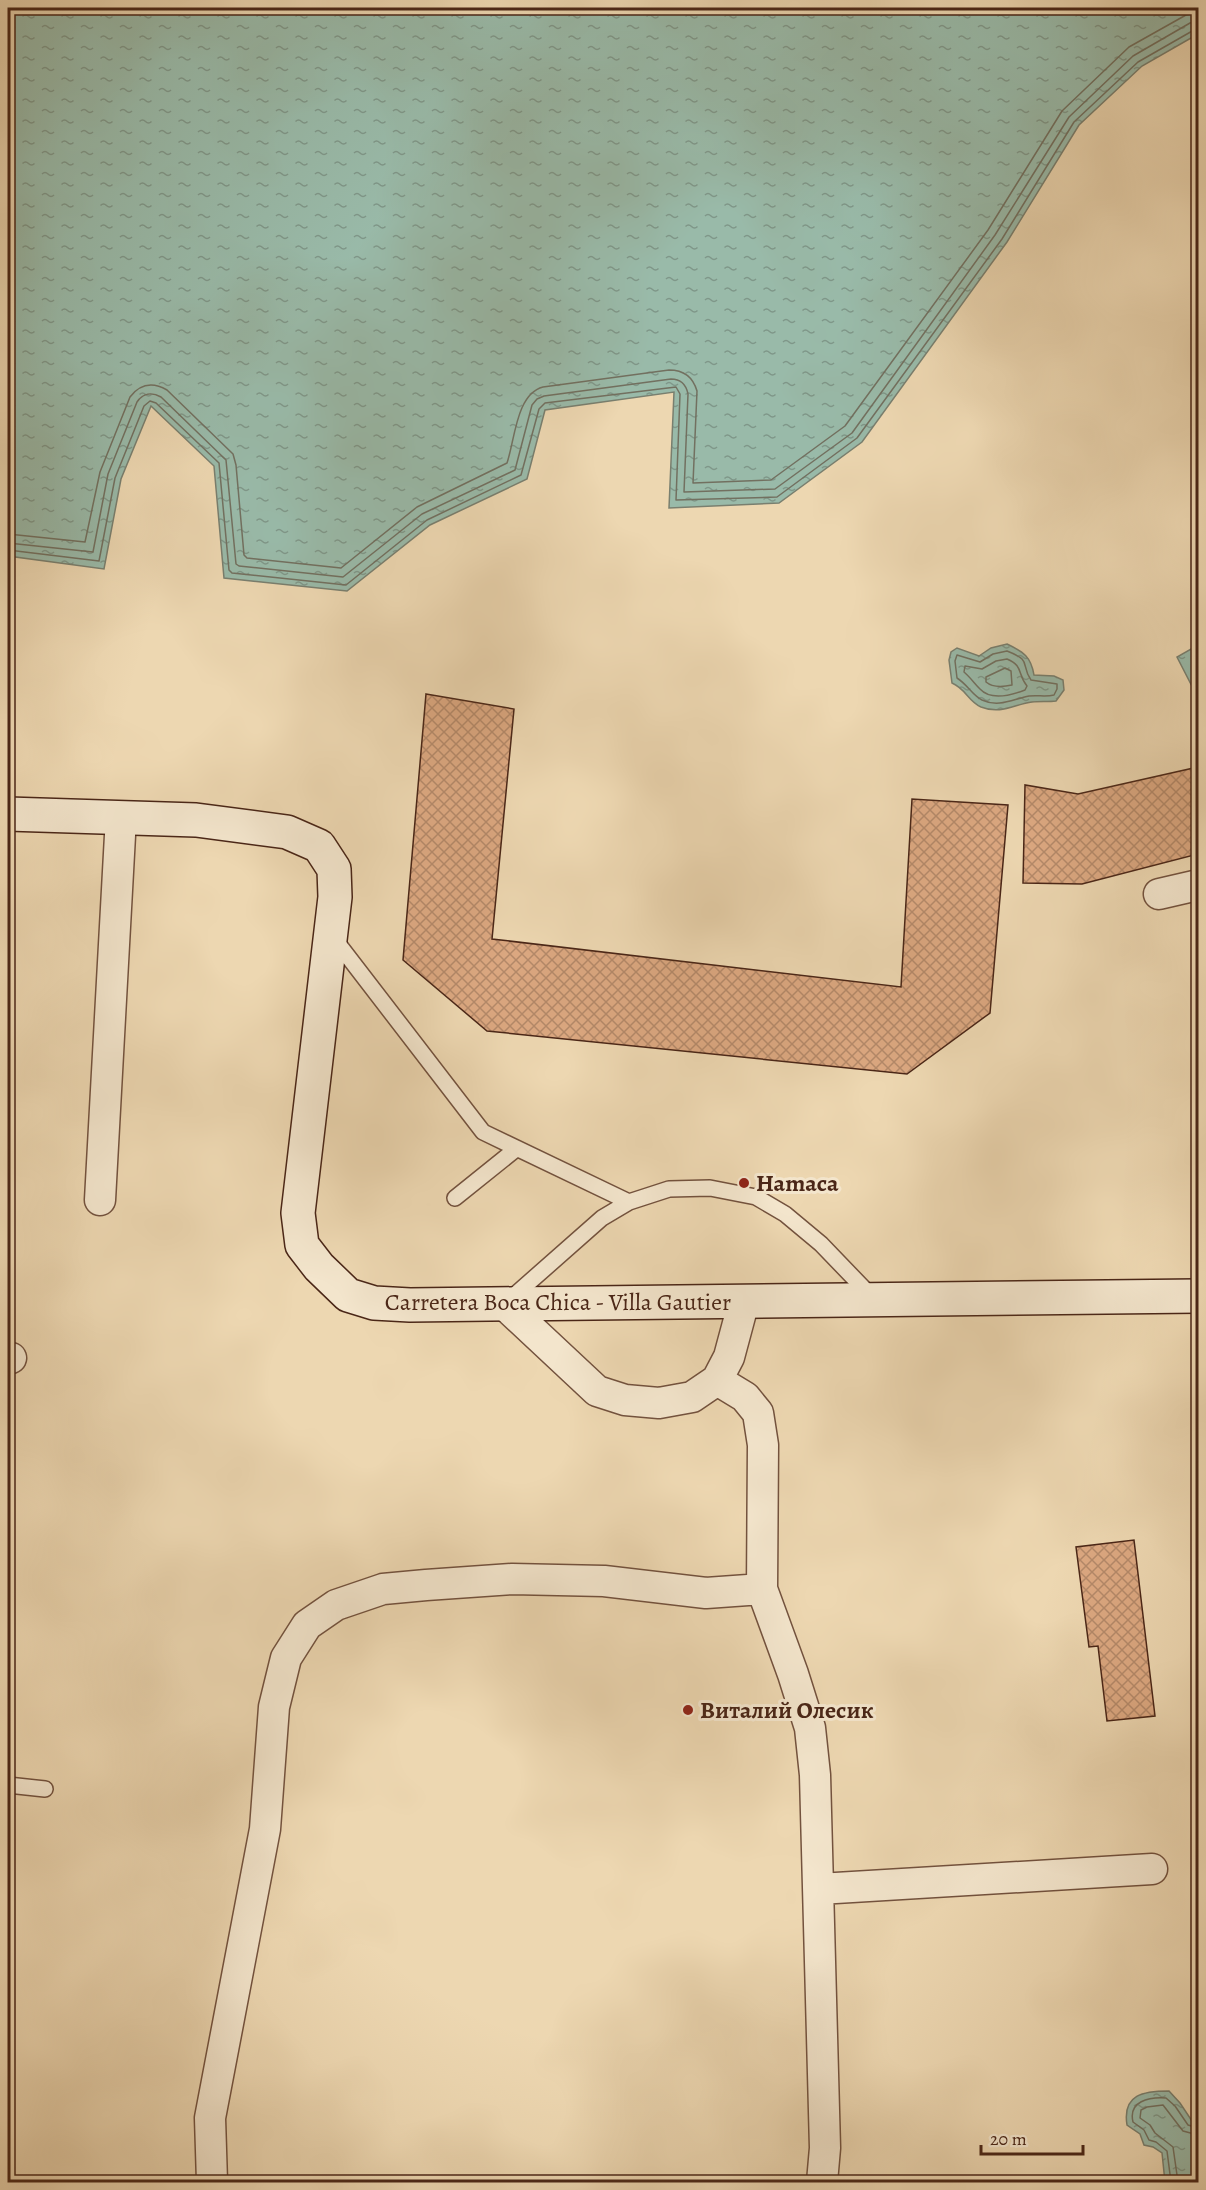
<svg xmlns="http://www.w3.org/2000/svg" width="1206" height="2190" font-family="Alegreya,serif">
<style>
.water{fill:url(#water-ripples);stroke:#797f6f;stroke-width:1.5}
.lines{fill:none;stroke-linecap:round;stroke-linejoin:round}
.shore{stroke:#727060;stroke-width:1.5}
.building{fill:url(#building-cross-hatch);stroke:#4a2617;stroke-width:1.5}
.lane-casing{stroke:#73523e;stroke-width:18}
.street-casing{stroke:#73523e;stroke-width:33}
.secondary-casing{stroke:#4a2617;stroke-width:36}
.lane{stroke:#f3e5cc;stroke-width:15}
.street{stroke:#f3e5cc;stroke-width:30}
.secondary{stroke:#f3e5cc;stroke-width:33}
.poi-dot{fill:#8f2418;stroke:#f3e5cc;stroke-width:2}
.labels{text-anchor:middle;stroke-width:6;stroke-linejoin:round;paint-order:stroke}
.poi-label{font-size:24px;font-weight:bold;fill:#4a2617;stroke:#f3e5cc;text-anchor:start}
.street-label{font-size:24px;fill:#4a2617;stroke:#f3e5cc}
</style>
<defs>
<pattern id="water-ripples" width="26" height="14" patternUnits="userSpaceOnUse" patternTransform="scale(1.5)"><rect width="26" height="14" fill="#99baa9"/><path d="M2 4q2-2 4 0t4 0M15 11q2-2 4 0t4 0" fill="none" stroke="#7f9789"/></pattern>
<pattern id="building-cross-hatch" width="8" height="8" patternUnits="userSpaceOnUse" patternTransform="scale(1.5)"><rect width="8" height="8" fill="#dca881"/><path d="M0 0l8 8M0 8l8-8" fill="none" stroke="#b48969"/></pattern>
</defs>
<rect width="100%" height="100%" fill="#edd7b1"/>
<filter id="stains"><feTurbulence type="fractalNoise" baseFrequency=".00333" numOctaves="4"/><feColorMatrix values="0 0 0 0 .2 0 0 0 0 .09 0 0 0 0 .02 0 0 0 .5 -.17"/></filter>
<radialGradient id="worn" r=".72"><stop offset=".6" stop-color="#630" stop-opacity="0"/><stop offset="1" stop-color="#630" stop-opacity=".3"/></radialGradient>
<path class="water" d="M8 8H1198V34L1142 66 1079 125 1007 242 862 442 779 503 669 508 674 392 545 410 527 479 430 525 347 591 224 578 214 466 151 406 121 479 104 569 8 556Z
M1007 644C1024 652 1031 657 1034 675L1054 676 1063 680 1064 690 1056 701C1048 702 1040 701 1032 702 1015 704 1001 715 981 707 968 701 966 689 952 683L949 660 951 652 957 648 979 656 991 648Z
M1198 645V698L1177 657Z
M1169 2091 1180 2103 1192 2121 1198 2122V2182H1165L1162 2153 1153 2147 1144 2145 1140 2134 1127 2125C1122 2094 1144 2091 1169 2091Z"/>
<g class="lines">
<path class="shore" d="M8 534 85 542 100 472 130 397C140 384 153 382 167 390L233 454 236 465 244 555 247 558 341 568 417 507 507 463C515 440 516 394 543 387L669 370C684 370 693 377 697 391L693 483 771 480 845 426 988 230 1062 111 1129 47 1186 15 1198 12
M8 543 93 552 108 474 137 402C143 393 152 392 161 397L226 460 236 564 239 566 343 577 422 514 515 470 532 405 537 399 544 396 671 379C680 379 686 384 688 394L684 492 775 489 852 433 995 235 1069 117 1133 56 1190 23 1198 21
M8 550 99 561 115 478 144 406 150 401 156 403 219 463 229 570 232 573 346 585 427 520 521 475 539 409 545 403 676 387 680 394 676 500 777 497 857 438 1002 239 1074 122 1138 62 1194 30 1198 29
M1007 651C1033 661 1020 664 1031 680L1057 684V689L1054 695C1046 697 1038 695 1029 696 1013 699 999 708 982 700 972 695 968 685 957 678L955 661 957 655 980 662 993 654Z
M1007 659C1024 666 1017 674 1027 686L1025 690C1012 695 991 701 980 689 974 683 970 677 964 672L965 666 982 669 996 661Z
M1005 668 1011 671 1012 685C1003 687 993 688 986 682V677Z
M1171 2182 1167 2151 1156 2142 1149 2140 1144 2130 1133 2122C1128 2101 1149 2097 1166 2098L1175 2106 1188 2125 1198 2128
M1178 2182 1173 2147 1155 2133 1150 2125 1140 2118 1141 2110 1147 2107 1163 2105 1183 2131 1198 2135"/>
</g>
<path class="building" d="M426 694 514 709 492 939 901 987 912 799 1008 805 990 1013 907 1074 487 1031 403 960Z
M1198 767V854L1082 884 1023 883 1025 785 1078 794Z
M1134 1540 1155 1716 1107 1721 1098 1646 1089 1647 1076 1547Z"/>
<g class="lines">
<g class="lane-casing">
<path id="lane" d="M333 937 483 1132 629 1202
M455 1198 516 1149
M508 1301 602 1218 629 1202 669 1189 710 1188 756 1197 785 1214 821 1244 872 1297
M8 1785 45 1789"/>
</g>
<g class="street-casing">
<path id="street" d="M1159 894 1198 885
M100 1200 121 817
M504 1304 597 1391 625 1400 659 1403 692 1397 717 1380 729 1357 744 1301
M8 1359 11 1358
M717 1380 745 1397 758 1413 763 1445 762 1589 793 1674 810 1728 815 1775 825 2148 822 2182
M819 1889 1152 1869
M212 2182 210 2118 265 1829 274 1707 286 1658 307 1625 336 1605 383 1589 426 1585 512 1579 604 1581 706 1593 762 1589"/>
</g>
<g class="secondary-casing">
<path id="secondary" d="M8 814 196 820 287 832 319 846 334 869 335 897 298 1213 302 1245 319 1267 348 1295 374 1303 410 1305 1198 1296"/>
</g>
<use href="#lane" class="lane"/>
<use href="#street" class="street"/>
<use href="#secondary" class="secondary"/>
</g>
<g class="poi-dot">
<circle cx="744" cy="1183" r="6"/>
<circle cx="688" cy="1710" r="6"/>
</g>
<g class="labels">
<g class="poi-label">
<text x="756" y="1191">Hamaca</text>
<text x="700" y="1718">Виталий Олесик</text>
</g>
<g class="street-label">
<text x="558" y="1310">Carretera Boca Chica - Villa Gautier</text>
</g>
</g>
<rect width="1206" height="2190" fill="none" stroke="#edd7b1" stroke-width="30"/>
<rect x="9" y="9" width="1188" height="2172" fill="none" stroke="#4a2617" stroke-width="3"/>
<rect x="15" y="15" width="1176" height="2160" fill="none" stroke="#4a2617" stroke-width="1.5"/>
<path d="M981 2145v9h102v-9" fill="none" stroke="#4a2617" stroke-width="3"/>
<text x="990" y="2145" font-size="18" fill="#4a2617" stroke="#f3e5cc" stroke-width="4.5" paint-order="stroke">20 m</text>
<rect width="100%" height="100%" filter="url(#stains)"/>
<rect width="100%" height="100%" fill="url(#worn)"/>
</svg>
